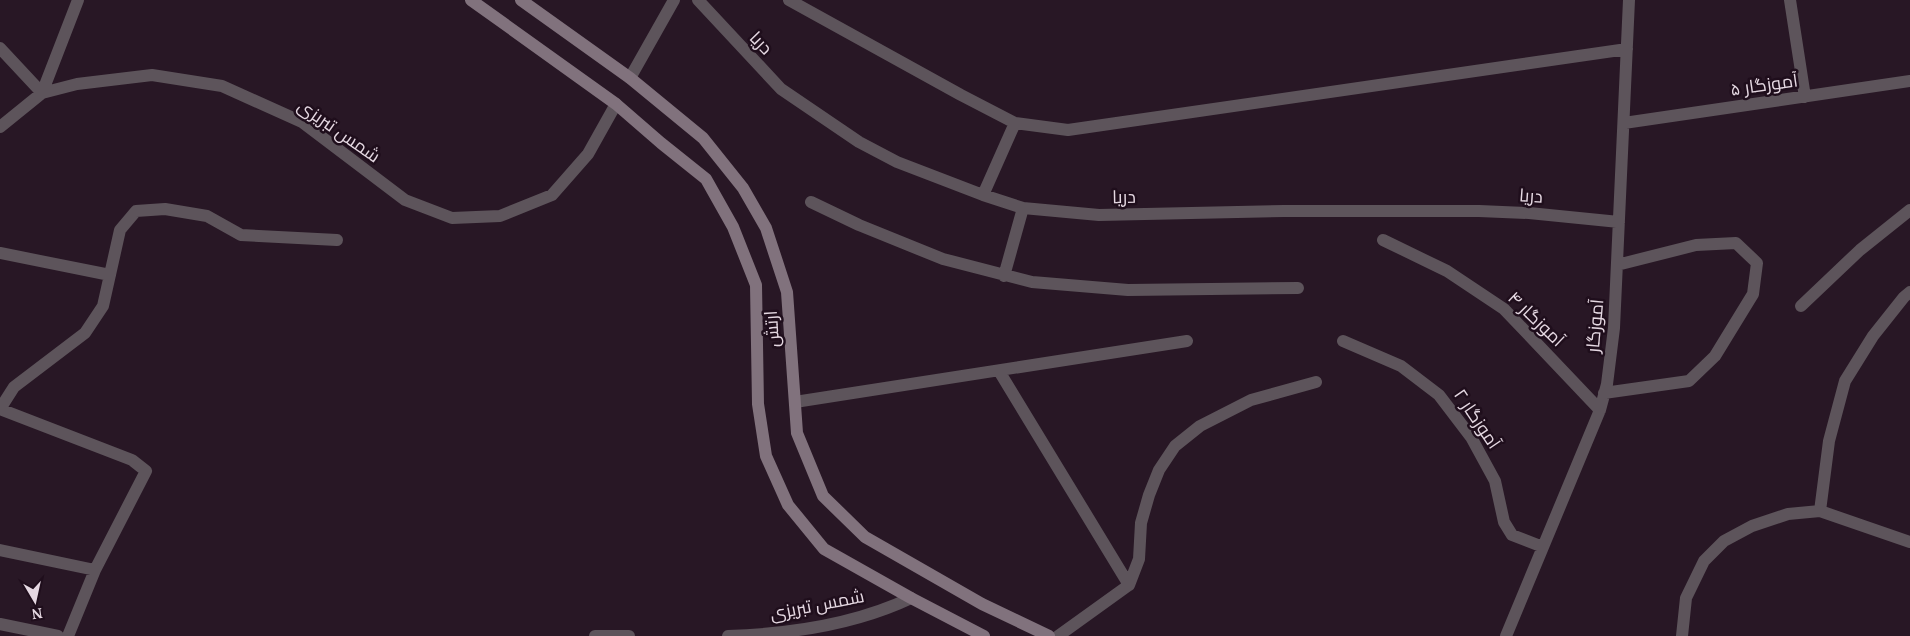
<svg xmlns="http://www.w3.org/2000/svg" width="1910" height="636" font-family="'PT Serif',Cairo,serif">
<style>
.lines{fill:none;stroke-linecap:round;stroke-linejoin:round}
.minor{stroke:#5d545b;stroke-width:12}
.secondary{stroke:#81727d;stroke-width:12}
.labels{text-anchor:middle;stroke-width:5;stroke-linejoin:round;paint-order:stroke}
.street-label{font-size:18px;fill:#e5d8e2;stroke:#1f0e1c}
</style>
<rect width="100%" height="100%" fill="#281725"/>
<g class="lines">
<path class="minor" d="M698 0 781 89 859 142 897 162 983 195 1023 208 1099 215 1284 211H1479L1529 213 1619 222
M789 0 961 95 1015 123 1068 130 1627 49
M1790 0 1805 97
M0 48 42 93 78 0
M630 78 674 0
M1624 123 1910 81
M0 127 42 93 77 84 152 75 222 86 302 122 405 200 452 218 500 216 552 195 588 154 616 104
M983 195 1015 123
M811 202 859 225 943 259 1032 282 1128 290 1298 288
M1383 240 1447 271 1504 309 1600 410
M0 253 110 275
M1004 276 1023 208
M1801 306 1860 250 1910 210
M1343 341 1401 366 1439 395 1471 437 1495 481 1504 522 1512 535 1543 547
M999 371 1129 585
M1604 393 1689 381 1715 356 1753 294 1757 263 1736 243 1696 245 1617 265
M795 402 1187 341
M0 409 14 387 85 333 103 306 120 230 136 211 165 209 207 216 241 235 337 240
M0 409 132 460 146 471 95 570 68 636
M1820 511 1829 441 1845 381 1873 336 1904 297 1910 292
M0 550 95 570
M0 624 58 636
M595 636H629
M728 636C789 634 856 624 911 598
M1058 636 1129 585 1139 559 1141 523 1149 495 1159 470 1175 446 1200 426 1251 400 1316 382
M1506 636 1600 410 1607 384 1614 328 1629 0
M1682 636 1686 598 1704 561 1724 541 1752 526 1788 514 1820 511 1910 542"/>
<path class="secondary" d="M471 0 616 104 661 143 706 179 733 227 756 285 758 404 766 456 788 505 824 549 911 598 984 636
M521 0 630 78 703 138 743 188 766 228 787 292 797 433 823 496 865 537 982 604 1049 636"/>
</g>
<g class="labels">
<g class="street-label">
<text transform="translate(761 43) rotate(46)" y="6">دریا</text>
<text transform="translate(1764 85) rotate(-8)" y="6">آموزگار ۵</text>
<text transform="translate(339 131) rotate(35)" y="6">شمس تبریزی</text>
<text transform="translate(1531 196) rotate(4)" y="6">دریا</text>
<text transform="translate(1124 197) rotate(-1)" y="6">دریا</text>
<text transform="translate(1536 319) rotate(44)" y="6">آموزگار ۴</text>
<text transform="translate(1595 326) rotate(-85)" y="6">آموزگار</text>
<text transform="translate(772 329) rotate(-94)" y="6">ارتش</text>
<text transform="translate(1477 419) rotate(56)" y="6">آموزگار ۲</text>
<text transform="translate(817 605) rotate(-11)" y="6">شمس تبریزی</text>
</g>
</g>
<g transform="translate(35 601) rotate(171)" stroke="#1f0e1c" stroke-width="4" paint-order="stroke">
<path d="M0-4L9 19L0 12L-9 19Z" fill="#e5d8e2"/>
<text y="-8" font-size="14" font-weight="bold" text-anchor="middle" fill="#e5d8e2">N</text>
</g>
</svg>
